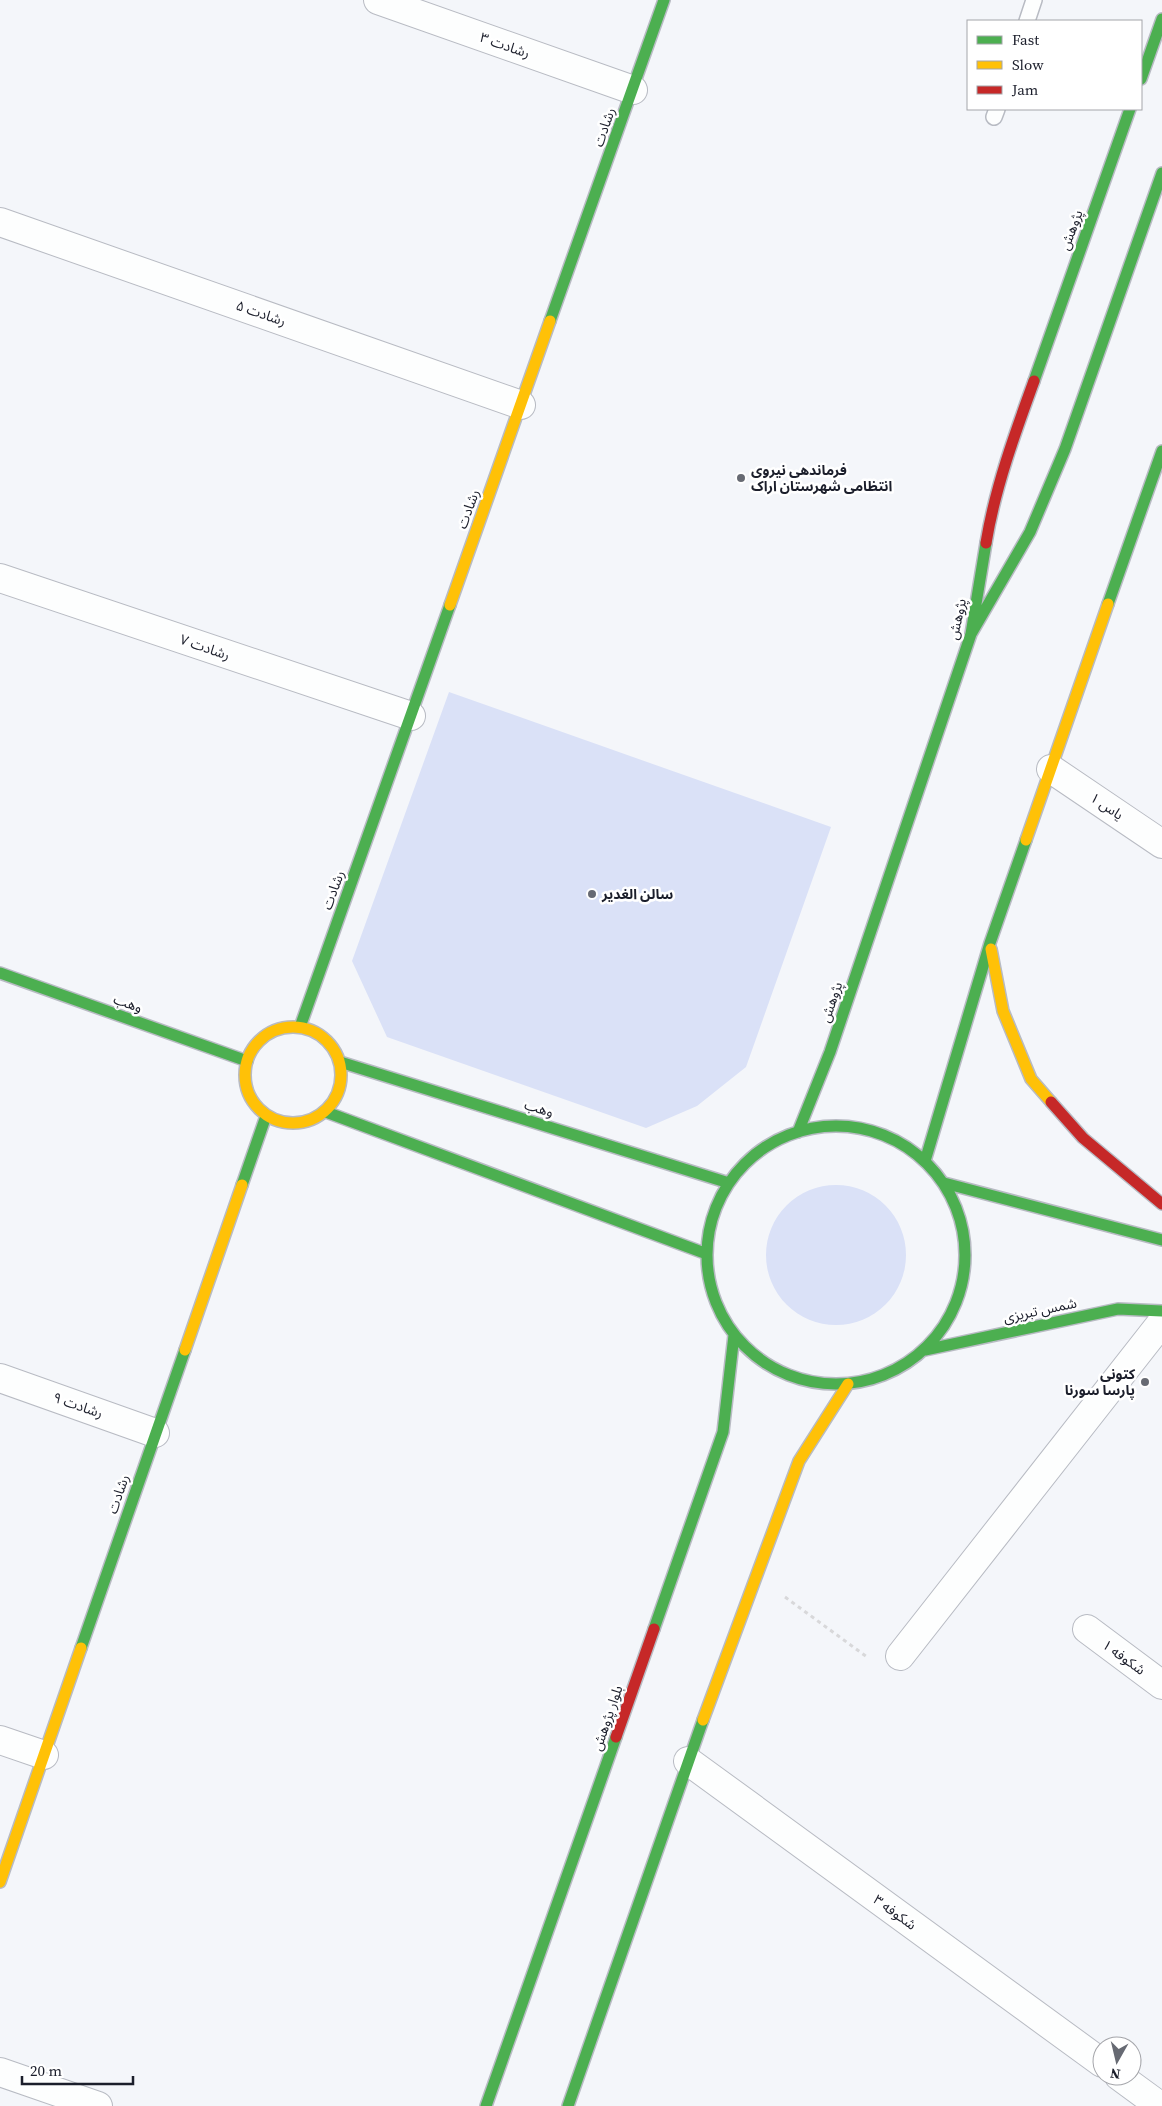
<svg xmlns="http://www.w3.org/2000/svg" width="1162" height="2106" font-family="'Source Serif 4','Noto Sans Arabic',serif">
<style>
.green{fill:#dae1f7}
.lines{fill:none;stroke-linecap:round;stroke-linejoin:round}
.lane-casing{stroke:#b8bbc3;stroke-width:18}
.street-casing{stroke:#b8bbc3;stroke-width:30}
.fast-casing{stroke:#b8bbc3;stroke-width:14}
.slow-casing{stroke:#b8bbc3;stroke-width:14}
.jam-casing{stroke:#b8bbc3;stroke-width:14}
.path{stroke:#d8d8da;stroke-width:3;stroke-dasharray:4 4;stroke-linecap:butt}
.lane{stroke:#fdfefe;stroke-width:15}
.street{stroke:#fdfefe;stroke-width:28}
.fast{stroke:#4caf50;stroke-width:11}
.slow{stroke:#ffc107;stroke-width:11}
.jam{stroke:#c62828;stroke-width:11}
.poi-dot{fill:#676a73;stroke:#fff;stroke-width:2}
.labels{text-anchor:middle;stroke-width:5;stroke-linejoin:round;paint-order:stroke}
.street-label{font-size:14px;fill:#1b1e2b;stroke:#fff}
.poi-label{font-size:14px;font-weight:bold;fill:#1b1e2b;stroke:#fff;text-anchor:start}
</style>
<rect width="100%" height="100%" fill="#f4f6fa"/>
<path class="green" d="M449 692 831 827 746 1067 697 1106 646 1128 387 1037 352 961Z
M766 1255a70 70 0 1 1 140 0a70 70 0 1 1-140 0Z"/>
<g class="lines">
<g class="lane-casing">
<path id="lane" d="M1027 21 1034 0
M994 117 997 109"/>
</g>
<g class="street-casing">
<path id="street" d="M378 0 633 90
M0 222 521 405
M0 578 411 716
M1051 769 1162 844
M0 1378 155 1433
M1087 1629 1162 1685
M900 1656 1162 1322
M0 1740 44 1755
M688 1761 1102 2063
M0 2072 98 2106
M1119 2076 1160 2106"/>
</g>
<g class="fast-casing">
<path id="fast" d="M1141 79 1162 19
M550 321 664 0
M1034 381 1130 109
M1108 604 1162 451
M971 634 1030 532 1065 449 1162 173
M0 973 247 1061
M300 1027 450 605
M340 1062 729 1183
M326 1112 707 1254
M707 1255a129 129 0 1 1 258 0a129 129 0 1 1-258 0Z
M798 1132 830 1052 971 634 986 543
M925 1161 990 943 1026 840
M944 1183 1162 1240
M242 1185 266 1116
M925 1350 1118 1309 1162 1311
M654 1629 723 1432 734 1335
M81 1648 185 1350
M486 2106 616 1737
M568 2106 703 1720"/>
</g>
<g class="slow-casing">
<path id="slow" d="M450 605 550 321
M1026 840 1108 604
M991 949 1003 1011 1031 1079 1051 1102
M245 1075a48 48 0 1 1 96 0a48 48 0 1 1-96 0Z
M185 1350 242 1185
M703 1720 799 1461 848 1384
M0 1882 81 1648"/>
</g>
<g class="jam-casing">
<path id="jam" d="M986 543C995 488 1015 433 1034 381
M1051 1102 1083 1138 1162 1204
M616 1737 654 1629"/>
</g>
<path class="path" d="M785 1597 867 1657"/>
<use href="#lane" class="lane"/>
<use href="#street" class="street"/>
<use href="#fast" class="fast"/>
<use href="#slow" class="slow"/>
<use href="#jam" class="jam"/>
</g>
<g class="poi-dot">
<circle cx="741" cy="478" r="5"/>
<circle cx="592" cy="894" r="5"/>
<circle cx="1145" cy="1382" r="5"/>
</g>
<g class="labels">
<g class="street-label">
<text transform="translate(505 45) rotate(19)" y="5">رشادت ۳</text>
<text transform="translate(604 127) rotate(-71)" y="5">رشادت</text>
<text transform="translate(1071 230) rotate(-70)" y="5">پژوهش</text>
<text transform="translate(261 313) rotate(19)" y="5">رشادت ۵</text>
<text transform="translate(468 509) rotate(-70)" y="5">رشادت</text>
<text transform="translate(957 619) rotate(-78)" y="5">پژوهش</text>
<text transform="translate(205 647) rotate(19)" y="5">رشادت ۷</text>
<text transform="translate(1107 806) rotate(34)" y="5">یاس ۱</text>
<text transform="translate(333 890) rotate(-70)" y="5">رشادت</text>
<text transform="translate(831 1002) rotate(-71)" y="5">پژوهش</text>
<text transform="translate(128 1003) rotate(20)" y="5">وهب</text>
<text transform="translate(539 1108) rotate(17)" y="5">وهب</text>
<text transform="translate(1040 1310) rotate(-12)" y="5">شمس تبریزی</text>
<text transform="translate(78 1405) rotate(19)" y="5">رشادت ۹</text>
<text transform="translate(118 1494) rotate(-71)" y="5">رشادت</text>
<text transform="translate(1124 1657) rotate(36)" y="5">شکوفه ۱</text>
<text transform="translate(607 1718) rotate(-71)" y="5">بلوار پژوهش</text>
<text transform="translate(895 1912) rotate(36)" y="5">شکوفه ۳</text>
</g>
<g class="poi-label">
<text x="751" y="475">فرماندهی نیروی<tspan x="751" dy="16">انتظامی شهرستان اراک</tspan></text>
<text x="602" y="899">سالن الغدیر</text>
<text x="1135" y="1379" text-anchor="end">کتونی<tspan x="1135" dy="16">پارسا سورنا</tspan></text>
</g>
</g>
<rect x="967" y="20" width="175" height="90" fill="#ffffff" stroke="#a4a5aa"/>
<rect x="977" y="36" width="25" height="8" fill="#4caf50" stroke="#a4a5aa"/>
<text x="1012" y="45" font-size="15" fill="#1b1e2b">Fast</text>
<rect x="977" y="61" width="25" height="8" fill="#ffc107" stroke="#a4a5aa"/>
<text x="1012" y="70" font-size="15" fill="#1b1e2b">Slow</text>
<rect x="977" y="86" width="25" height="8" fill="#c62828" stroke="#a4a5aa"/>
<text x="1012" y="95" font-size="15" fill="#1b1e2b">Jam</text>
<g transform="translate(1117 2061) rotate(188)"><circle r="24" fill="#ffffff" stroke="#a4a5aa"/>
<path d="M0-4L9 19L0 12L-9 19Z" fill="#676a73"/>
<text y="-8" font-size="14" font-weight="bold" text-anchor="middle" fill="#1b1e2b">N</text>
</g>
<path d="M22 2076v8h111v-8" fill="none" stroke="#1b1e2b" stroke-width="2.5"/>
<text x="30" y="2076" font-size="15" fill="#1b1e2b" stroke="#ffffff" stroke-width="4" paint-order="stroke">20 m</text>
</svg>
